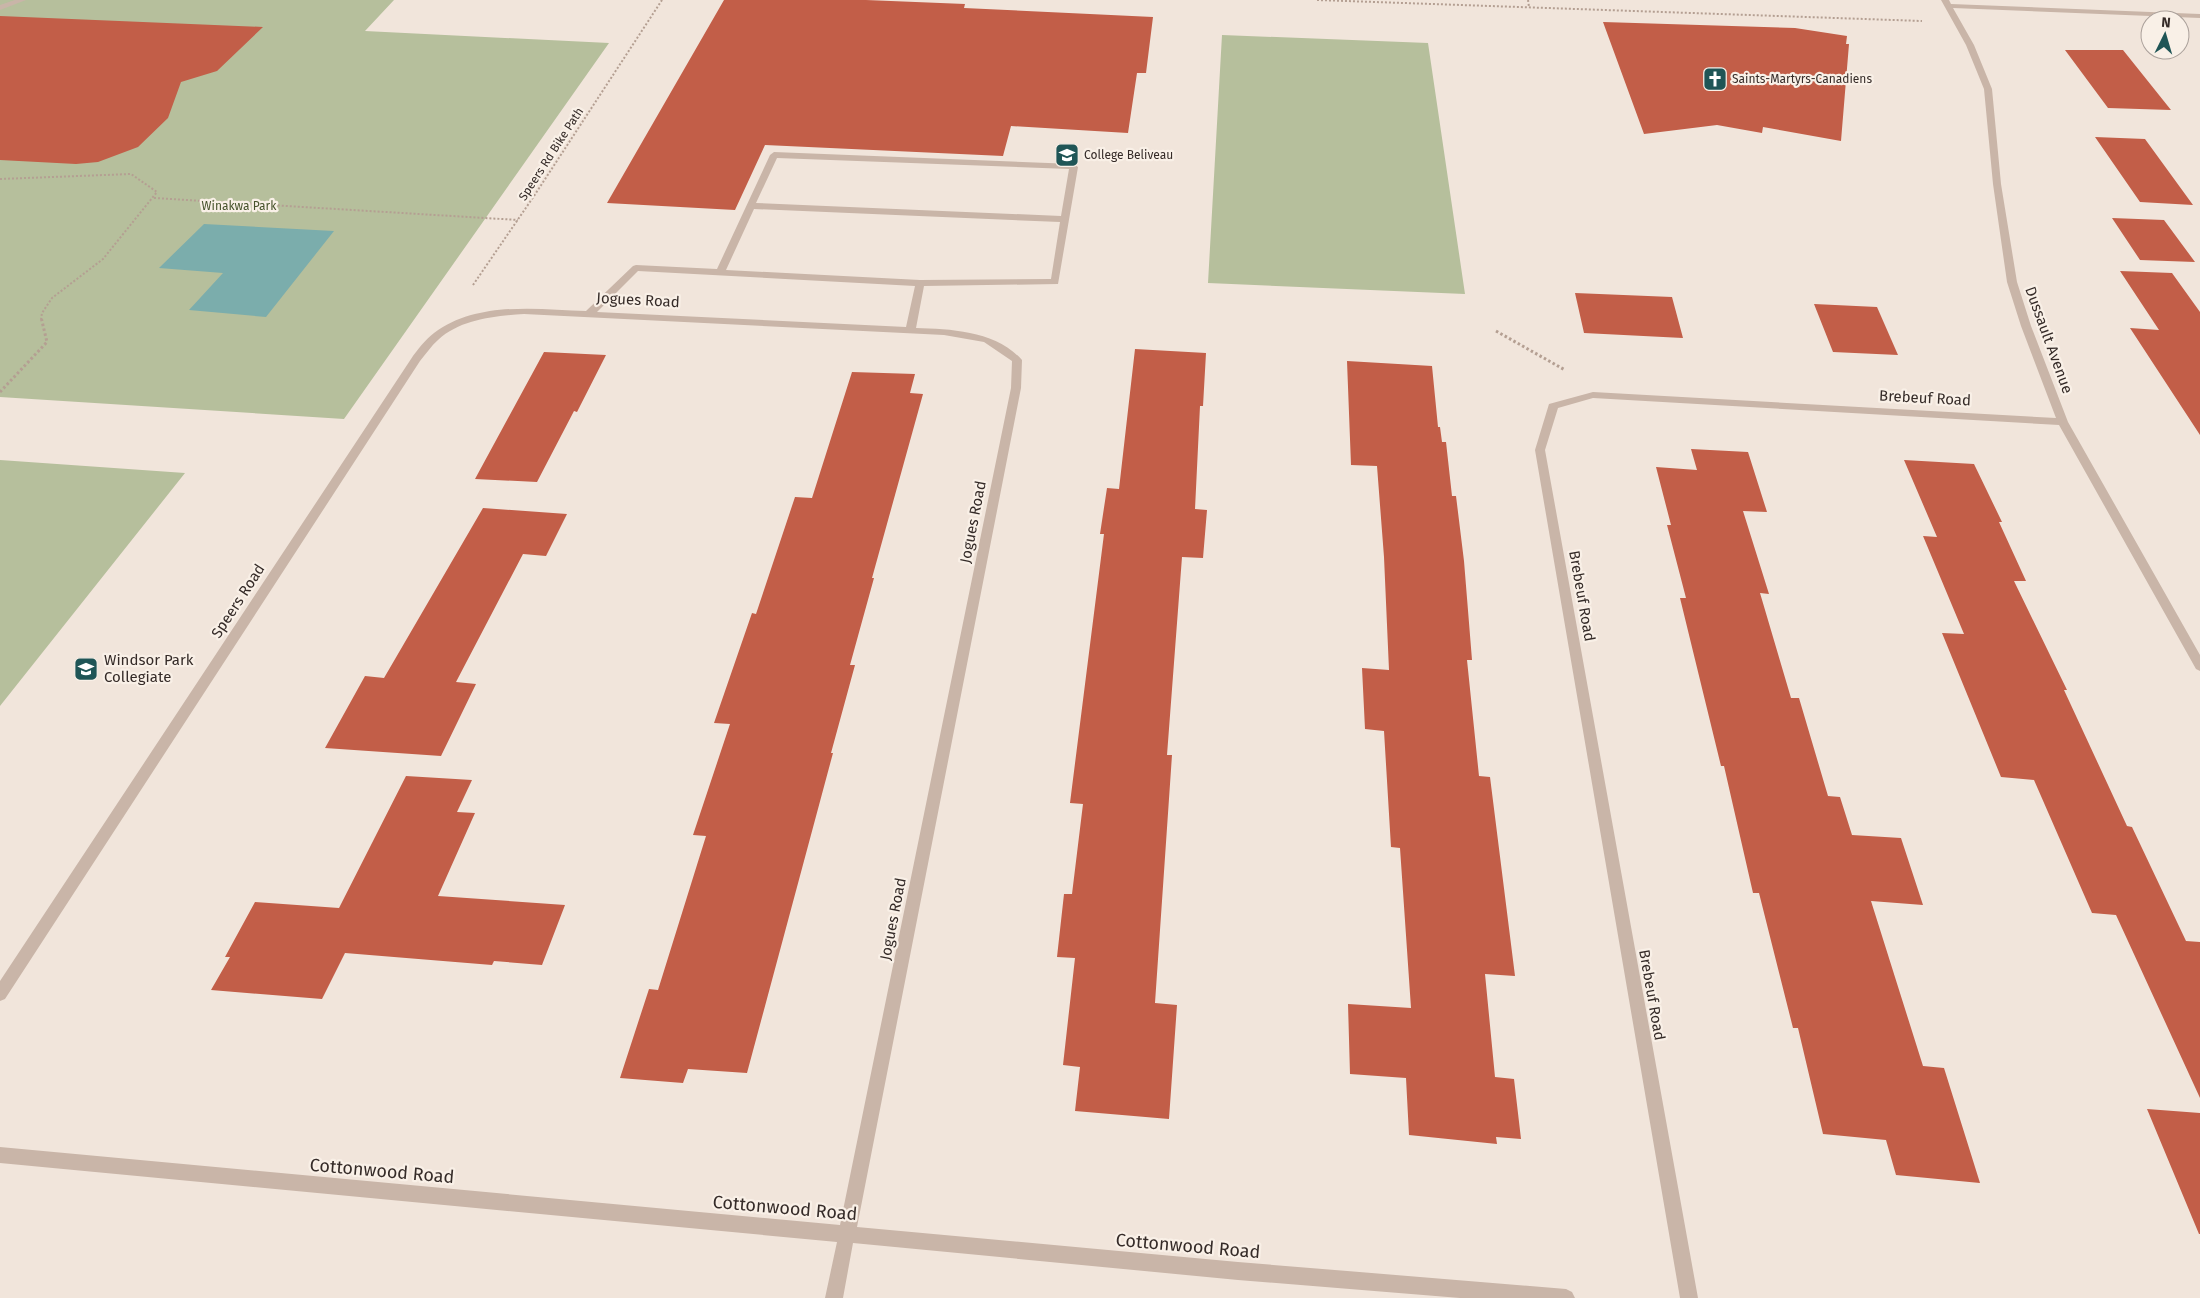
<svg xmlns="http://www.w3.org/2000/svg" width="2200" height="1298" font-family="'Fira Sans',sans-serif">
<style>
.green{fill:#b6bf9c}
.water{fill:#7badac}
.building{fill:#c25e48}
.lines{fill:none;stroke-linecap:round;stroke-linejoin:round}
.path-far1{stroke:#b49f92;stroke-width:2;stroke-dasharray:2 2;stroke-linecap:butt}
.path{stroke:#b49f92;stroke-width:3;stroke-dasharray:2.5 2.5;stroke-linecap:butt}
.minor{fill:#c9b5a8;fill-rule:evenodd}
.labels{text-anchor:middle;stroke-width:4.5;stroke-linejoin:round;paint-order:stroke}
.far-poi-label{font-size:12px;fill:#352b28;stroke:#f9f0e7;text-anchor:start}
.far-street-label{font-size:12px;fill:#352b28;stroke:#f9f0e7}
.far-park-label{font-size:12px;fill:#47532c;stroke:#f9f0e7}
.street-label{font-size:15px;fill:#352b28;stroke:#f9f0e7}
.poi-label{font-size:15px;fill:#352b28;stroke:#f9f0e7;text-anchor:start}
.near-street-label{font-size:18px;fill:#352b28;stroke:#f9f0e7}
</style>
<rect width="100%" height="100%" fill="#f1e5db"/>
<path class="green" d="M0 0H394L365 31 609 43 344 419 0 397Z
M1222 35 1428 43 1465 294 1208 283Z
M0 460 185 473 0 706Z"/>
<path class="water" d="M204 224 334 231 266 317 189 310 223 273 159 268Z"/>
<path class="building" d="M724 0H866L965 4 964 8 1153 17 1146 73H1137L1128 133 1011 126 1003 156 765 145 735 210 607 203Z
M0 16 263 27 217 71 181 82 168 118 138 147 98 162 76 164 0 160Z
M1603 22 1795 28 1847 36 1846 44H1849L1841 141 1763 127 1762 133 1717 125 1644 134Z
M2065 50H2123L2171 110 2108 108Z
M2095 137 2145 139 2193 205 2140 202Z
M2112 218 2164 220 2195 262 2140 260Z
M2120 271 2172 273 2200 312V435L2130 328 2159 330Z
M1575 293 1672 297 1683 338 1584 333Z
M1814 304 1877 307 1898 355 1833 352Z
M1135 349 1206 353 1203 406H1200L1195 509 1207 510 1203 558 1182 557 1167 755H1172L1155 1003 1177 1005 1169 1119 1075 1111 1080 1067 1063 1065 1075 958 1057 957 1064 894H1072L1083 804 1070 803 1104 534H1100L1107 488 1119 489Z
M544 352 606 355 577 412 574 411 537 482 475 479Z
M1347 361 1432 366 1438 427H1440L1442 442H1446L1452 496H1456L1464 561 1472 660H1467L1479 776 1490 777 1515 976 1485 974 1495 1077 1514 1079 1521 1139 1496 1137 1497 1144 1409 1135 1406 1078 1350 1074 1348 1004 1411 1008 1400 848 1391 847 1384 731 1365 729 1362 668 1389 670 1384 557 1377 466 1351 465Z
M852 372 915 374 910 393 923 394 872 578H874L850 665H855L831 753H833L747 1073 688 1069 683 1083 620 1078 649 989 658 990 706 836 693 835 730 724 714 723 752 613 756 614 795 497 812 498Z
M1691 449 1748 452 1767 512 1743 511 1769 594 1760 593 1791 698H1799L1828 796 1840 797 1852 835 1901 838 1923 905 1871 901 1923 1066 1944 1068 1980 1183 1896 1175 1886 1140 1823 1134 1798 1028H1793L1759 893H1753L1724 766H1721L1680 598H1686L1667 525H1671L1656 467 1697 470Z
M1904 460 1974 464 2002 522H1999L2026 581H2014L2067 690H2064L2127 826 2132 827 2186 941 2200 942V1098L2116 915 2092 913 2034 780 2001 777 1942 633 1964 634 1923 536 1937 537Z
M483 508 567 514 546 556 523 554 456 682 476 684 441 756 325 748 365 676 384 678Z
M406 776 472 780 457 812 475 813 438 896 565 905 542 965 494 961 492 965 345 953 322 999 211 990 230 957H225L255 902 339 908Z
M2147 1109 2200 1113V1234H2199Z"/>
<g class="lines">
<path class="path-far1" d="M1317 0 1922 21
M1528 0 1529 7
M0 179 131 174 157 192 103 259 52 298 42 313 41 319
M154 198 518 220
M473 285 534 196 662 0"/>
<path class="path" d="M1496 331 1565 370
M0 392 47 342 41 317"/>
<path class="minor" d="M15 0H26L0 10V5Z
M1941 0H1949L1951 4 2200 14V18L1953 8 1974 45 1992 89 2001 184 2017 282 2031 326 2068 422 2200 655V671L2196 669 2059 425 1593 398 1558 408 1545 450 1698 1298H1680L1535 450 1549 404 1593 392 2056 418 2021 326 2007 282 1993 184 1984 89 1966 45Z
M774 152 1074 164 1078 167 1058 284 924 286 916 328C952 329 996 331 1022 360L1021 388 857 1227 1238 1262 1566 1289 1572 1292 1575 1298H1460L1238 1280 853 1243 843 1298H825L837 1242 0 1163V1147L840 1225 1011 388 1012 361 984 342 944 335 524 314C495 316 461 319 438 340 431 346 426 354 420 361L5 999 0 1001V981L411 359C417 350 425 340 434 333 477 301 536 309 586 311L633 266 636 265 717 269 770 155ZM777 158 1069 169 1061 216 756 203ZM754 209 1060 222 1051 279 920 280 726 270ZM638 271 915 286 906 327 597 312Z"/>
</g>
<defs>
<g id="church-square" transform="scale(1.25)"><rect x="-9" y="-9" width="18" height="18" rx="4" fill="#1f5556" stroke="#f9f0e7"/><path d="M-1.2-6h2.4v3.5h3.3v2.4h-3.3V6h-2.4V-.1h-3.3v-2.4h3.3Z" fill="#fff"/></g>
<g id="school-square" transform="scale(1.25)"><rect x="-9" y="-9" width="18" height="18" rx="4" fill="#1f5556" stroke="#f9f0e7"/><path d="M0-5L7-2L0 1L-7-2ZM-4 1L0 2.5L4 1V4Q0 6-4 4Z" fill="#fff"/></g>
</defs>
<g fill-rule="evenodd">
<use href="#church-square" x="1715" y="79"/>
<use href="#school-square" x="1067" y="155"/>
<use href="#school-square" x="86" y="669"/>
</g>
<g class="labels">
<g class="far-poi-label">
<text x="1732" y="83">Saints-Martyrs-Canadiens</text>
<text x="1084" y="159">College Beliveau</text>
</g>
<g class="far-street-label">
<text transform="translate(551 154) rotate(-57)" y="4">Speers Rd Bike Path</text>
</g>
<g class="far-park-label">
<text x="239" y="210">Winakwa Park</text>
</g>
<g class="street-label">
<text transform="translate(638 300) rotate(3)" y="5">Jogues Road</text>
<text transform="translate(2049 340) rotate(70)" y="5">Dussault Avenue</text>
<text transform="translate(1925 398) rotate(3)" y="5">Brebeuf Road</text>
<text transform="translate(973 522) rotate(-79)" y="5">Jogues Road</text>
<text transform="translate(1582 596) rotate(80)" y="5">Brebeuf Road</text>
<text transform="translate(238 601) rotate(-57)" y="5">Speers Road</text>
<text transform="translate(893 919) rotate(-79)" y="5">Jogues Road</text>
<text transform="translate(1652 995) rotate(80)" y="5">Brebeuf Road</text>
</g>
<g class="poi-label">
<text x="104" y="665">Windsor Park<tspan x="104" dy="17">Collegiate</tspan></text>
</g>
<g class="near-street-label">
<text transform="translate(382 1171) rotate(5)" y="6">Cottonwood Road</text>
<text transform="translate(785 1208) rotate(5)" y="6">Cottonwood Road</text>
<text transform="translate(1188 1246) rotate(5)" y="6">Cottonwood Road</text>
</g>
</g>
<g transform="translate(2165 35) rotate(5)"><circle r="24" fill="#f9f0e7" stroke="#aba19b"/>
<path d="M0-4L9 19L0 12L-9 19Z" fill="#1f5556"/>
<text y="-8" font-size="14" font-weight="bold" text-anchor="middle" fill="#352b28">N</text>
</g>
</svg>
